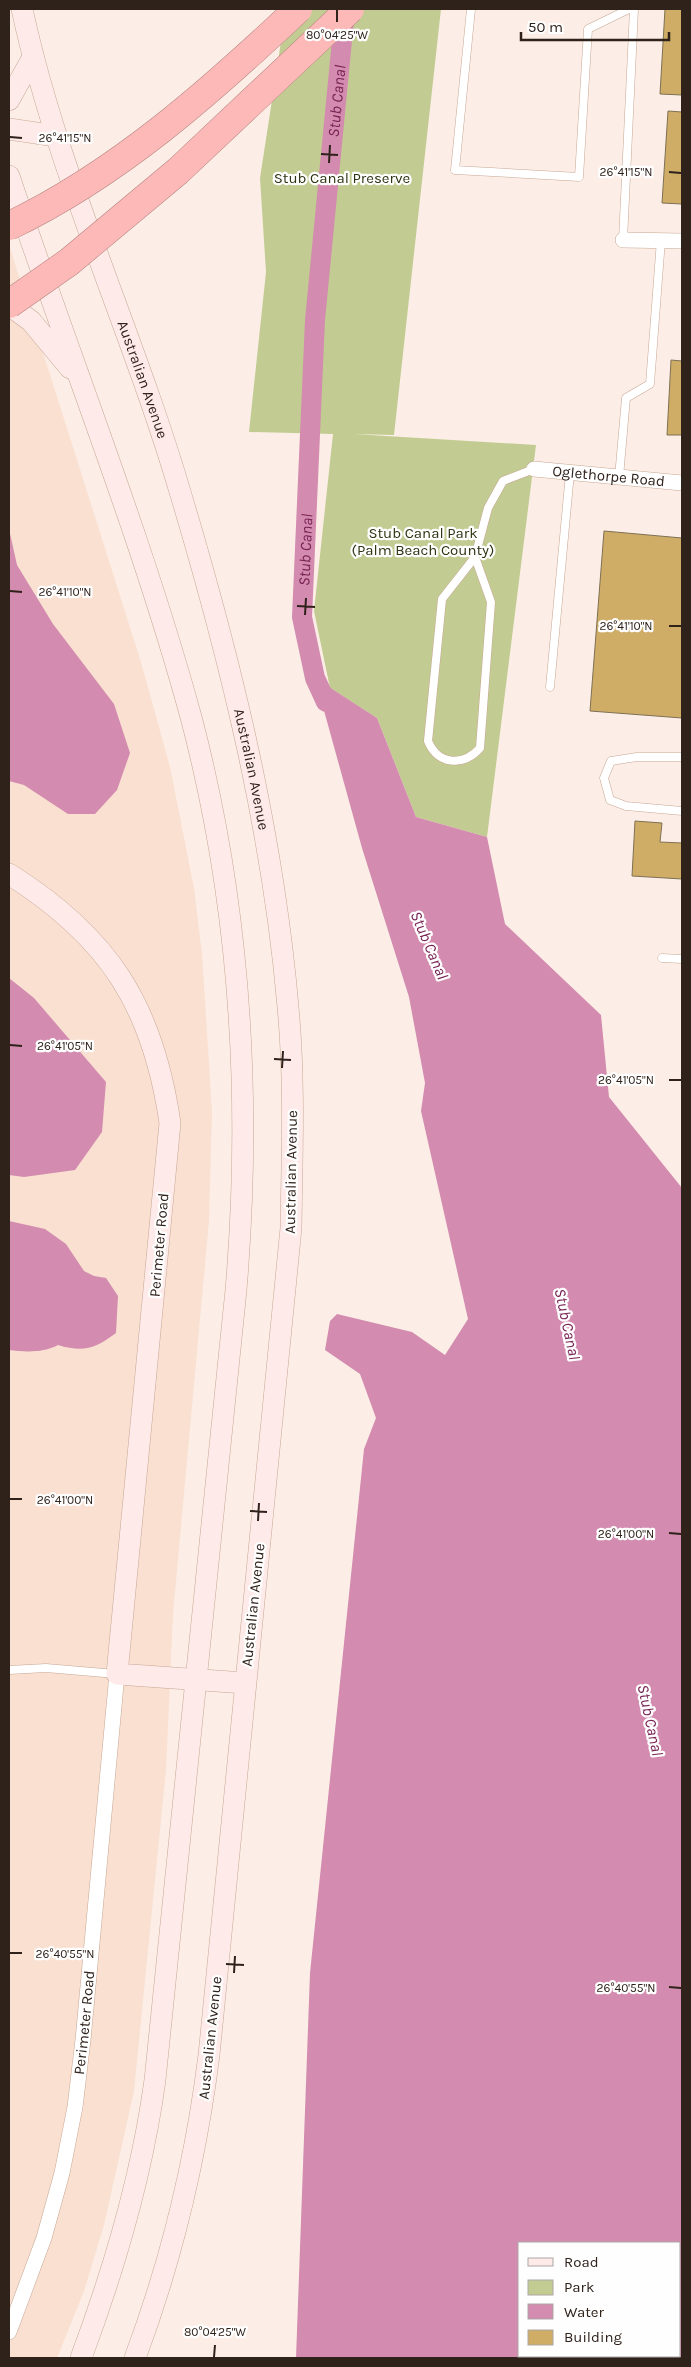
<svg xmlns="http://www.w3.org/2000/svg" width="691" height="2367" font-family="Karla,sans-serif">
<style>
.built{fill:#f9e0d1}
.green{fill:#c2cc92}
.water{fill:#d38baf;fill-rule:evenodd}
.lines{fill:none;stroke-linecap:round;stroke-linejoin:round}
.canal{stroke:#d38baf;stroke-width:20}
.building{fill:#cfad67;stroke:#7f7053}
.lane-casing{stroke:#c7a794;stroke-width:9}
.street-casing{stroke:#c7a794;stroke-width:16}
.secondary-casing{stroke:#c7a794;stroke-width:22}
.lane{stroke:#fff;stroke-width:8}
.street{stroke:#fff;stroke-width:15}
.secondary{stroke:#feeae9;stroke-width:21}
.highway-bridge-casing{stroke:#b48480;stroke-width:29;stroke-linecap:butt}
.highway-bridge{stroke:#fcb9b7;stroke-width:28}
.ticks{fill:none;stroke:#2f221b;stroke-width:2}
.labels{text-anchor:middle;stroke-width:4.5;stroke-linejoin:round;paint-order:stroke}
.park-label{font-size:15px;fill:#2e3312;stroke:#fefefe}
.street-label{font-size:15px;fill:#2f221b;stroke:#fefefe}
.water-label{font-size:16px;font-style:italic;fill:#772353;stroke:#fefefe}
.ticks-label{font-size:12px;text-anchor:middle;fill:#2f221b;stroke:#fefefe;stroke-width:4.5;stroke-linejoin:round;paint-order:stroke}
</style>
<rect width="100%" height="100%" fill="#fceee6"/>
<path class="built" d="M9 245 141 662 170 767 194 888 202 954 212 1111 209 1221 173 1614 166 1770 134 2091 104 2225 84 2291 57 2358H9Z"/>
<path class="green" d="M286 9H441L394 435 353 434 536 445 487 837 416 817 377 718 330 688 314 611 333 434 249 432 266 272 260 178Z"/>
<path class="water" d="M9 529 17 565 53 624 114 704 130 753 117 790 95 814H68L24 785 9 781Z
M315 678 377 718 416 817 487 837 505 924 601 1015 609 1097 682 1188V2358H296L310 1973 364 1449 376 1418 360 1374 325 1350 330 1321 337 1314 412 1332 445 1355 468 1319 421 1111 425 1083 409 997 362 848ZM520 2243H680V2356H520Z
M9 978 34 998 106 1082 102 1132 75 1170 24 1177 9 1175Z
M9 1221 45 1229 66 1244 84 1271 94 1276 106 1278 118 1296 116 1333C96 1348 84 1353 58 1345 43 1353 25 1352 9 1350Z"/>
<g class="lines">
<path class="canal" id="s1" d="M326 702 315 678 302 617 315 320 345 9"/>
</g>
<path class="building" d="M665 9H682V95L660 94Z
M668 111 682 112V204L662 203Z
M671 360 682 361V435H667Z
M604 531 682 538V718L590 711Z
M635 821 662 823 660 842 682 843V879L632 876Z"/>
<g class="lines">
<g class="lane-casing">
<path id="lane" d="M471 9 455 170 579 177 588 29 629 9
M623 240 634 9
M619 477 626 398 650 384 661 240
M475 557 442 599 428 741C438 765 463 767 480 748L491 602 475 557 488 508 503 481 534 469
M550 687 570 473
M682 757H637L611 761 604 778 610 800 626 806 682 811
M662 958 682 959
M9 1670 46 1668 116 1674"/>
</g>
<g class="street-casing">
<g id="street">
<path d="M623 240 682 241"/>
<path id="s2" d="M534 469 682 483"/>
<path id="s3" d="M9 2332 44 2238 62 2173 75 2107 83 2040 117 1674"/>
</g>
</g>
<g class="secondary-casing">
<g id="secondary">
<path id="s4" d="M22 9C58 176 133 331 181 495 231 662 273 833 288 1007 295 1081 292 1155 291 1228L209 2055C196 2159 172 2259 135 2358"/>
<path d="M9 100 33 57"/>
<path d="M9 129 56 136"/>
<path d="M9 176C69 357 141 534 191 717 240 903 252 1099 236 1290L155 2080C142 2176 115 2267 81 2358"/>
<path d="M9 305 31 321 70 368"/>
<path d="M9 874C109 937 153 1006 170 1123L117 1674 245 1683"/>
</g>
</g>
<use href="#lane" class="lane"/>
<use href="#street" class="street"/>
<use href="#secondary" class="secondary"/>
<g class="highway-bridge-casing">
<path id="highway-bridge" d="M9 226C118 174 211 91 298 9
M9 304 69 262 178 171 350 9"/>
</g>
<use href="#highway-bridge" class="highway-bridge"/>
</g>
<path class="ticks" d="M337 22V10M10 137 22 138M321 154 338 155M329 163 330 145M669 172 681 173M10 591 22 592M297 606 315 607M305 615 306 598M669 626H681M10 1045 22 1046M274 1059 291 1060M282 1068 283 1051M669 1080H681M10 1499H22M250 1511 267 1512M258 1521 259 1503M669 1533 681 1534M10 1953H22M226 1964 244 1965M234 1973 235 1956M669 1987 681 1988M214 2357 215 2345"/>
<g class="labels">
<g class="park-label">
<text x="342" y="183">Stub Canal Preserve</text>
<text x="423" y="538">Stub Canal Park<tspan x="423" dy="17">(Palm Beach County)</tspan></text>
</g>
<g class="street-label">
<text dy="5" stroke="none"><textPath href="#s4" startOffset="390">Australian Avenue</textPath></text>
<text dy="5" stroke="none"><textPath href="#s2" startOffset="75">Oglethorpe Road</textPath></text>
<text dy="5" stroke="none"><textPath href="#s4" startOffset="795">Australian Avenue</textPath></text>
<text transform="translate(291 1172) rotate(-89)" y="5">Australian Avenue</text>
<text transform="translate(159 1245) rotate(-85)" y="5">Perimeter Road</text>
<text transform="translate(253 1605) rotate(-84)" y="5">Australian Avenue</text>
<text dy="5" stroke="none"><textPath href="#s3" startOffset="320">Perimeter Road</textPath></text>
<text transform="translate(210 2038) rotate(-84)" y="5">Australian Avenue</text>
</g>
<g class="water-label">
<text dy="6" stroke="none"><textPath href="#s1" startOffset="606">Stub Canal</textPath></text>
<text dy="6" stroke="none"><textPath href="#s1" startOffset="156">Stub Canal</textPath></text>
<text transform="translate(430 945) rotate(67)" y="6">Stub Canal</text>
<text transform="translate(568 1324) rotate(78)" y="6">Stub Canal</text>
<text transform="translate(651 1720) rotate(78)" y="6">Stub Canal</text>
</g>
</g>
<g class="ticks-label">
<text x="337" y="39">80°04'25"W</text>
<text x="65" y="142">26°41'15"N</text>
<text x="626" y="176">26°41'15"N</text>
<text x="65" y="596">26°41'10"N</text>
<text x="626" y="630">26°41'10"N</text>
<text x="65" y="1050">26°41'05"N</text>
<text x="626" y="1084">26°41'05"N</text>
<text x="65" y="1504">26°41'00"N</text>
<text x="626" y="1538">26°41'00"N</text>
<text x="65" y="1958">26°40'55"N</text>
<text x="626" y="1992">26°40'55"N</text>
<text x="215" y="2336">80°04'25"W</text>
</g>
<rect width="691" height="2367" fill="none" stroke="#2f221b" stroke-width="20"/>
<rect x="518" y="2242" width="162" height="115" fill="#fefefe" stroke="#aba6a3"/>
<rect x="528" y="2258" width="25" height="8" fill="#feeae9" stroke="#aba6a3"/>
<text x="564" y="2267" font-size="15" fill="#2f221b">Road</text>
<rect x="528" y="2280" width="25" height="15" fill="#c2cc92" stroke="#aba6a3"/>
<text x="564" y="2292" font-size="15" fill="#2f221b">Park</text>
<rect x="528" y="2304" width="25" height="15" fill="#d38baf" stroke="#aba6a3"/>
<text x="564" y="2317" font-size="15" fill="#2f221b">Water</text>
<rect x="528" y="2330" width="25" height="15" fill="#cfad67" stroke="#aba6a3"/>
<text x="564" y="2342" font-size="15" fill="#2f221b">Building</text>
<path d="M521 32v8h148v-8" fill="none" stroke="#2f221b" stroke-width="2.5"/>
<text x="528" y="32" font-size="15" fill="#2f221b" stroke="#fefefe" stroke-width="4" paint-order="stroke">50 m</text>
</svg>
